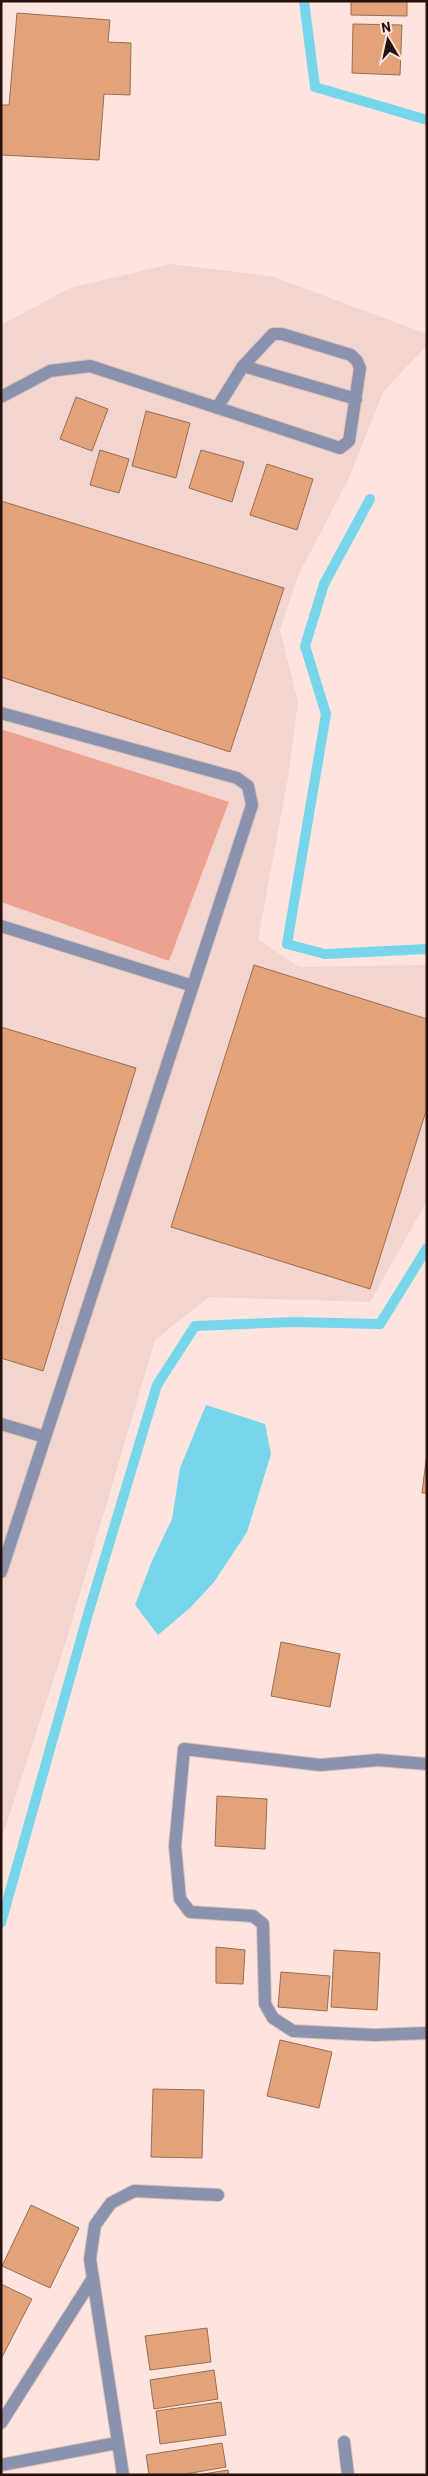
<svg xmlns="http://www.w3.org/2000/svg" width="428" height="2476" font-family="Barlow,sans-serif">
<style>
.built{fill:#f1d5ce}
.green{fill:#eda291}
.water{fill:#78d6ea}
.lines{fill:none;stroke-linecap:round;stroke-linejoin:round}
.stream{stroke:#78d6ea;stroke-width:10}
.building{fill:#e3a37a;stroke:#9c6d50}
.lane-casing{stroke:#dbc2bd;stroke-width:14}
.street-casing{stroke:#dbc2bd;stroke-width:14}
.lane{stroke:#8b92ae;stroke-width:12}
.street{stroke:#8b92ae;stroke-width:12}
</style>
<rect width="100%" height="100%" fill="#fee4de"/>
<path class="built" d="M171 264 271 276 427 334V345L383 392 349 478 298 576 280 630 298 702 288 778 258 939 299 967 427 965V1201L370 1302 209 1297 155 1340 66 1641 1 1841V902L169 961 229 803 1 729V325L70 288Z"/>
<path class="green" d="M1 729 229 802 169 961 1 902Z"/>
<path class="water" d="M206 1405 265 1424 271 1454 247 1532 214 1582 191 1607 158 1635 135 1605 152 1561 172 1519 180 1468Z"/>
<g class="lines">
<path class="stream" d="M304 1 315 87 427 120
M370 499 324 584 305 646 326 714 287 944 325 954 427 949
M1 1923 88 1614 157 1385 195 1326 294 1322 380 1324 427 1248"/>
</g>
<path class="building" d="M351 1H407V16L351 15Z
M17 13 110 20 108 42 131 43 130 95 104 94 99 160 1 155V105H9Z
M353 24 402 25 400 75 352 73Z
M76 397 108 409 92 451 60 439Z
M146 411 190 423 176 478 132 466Z
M100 450 129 459 119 493 90 485Z
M201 450 244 462 232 502 189 488Z
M267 464 313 479 297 530 250 515Z
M1 501 284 588 230 752 1 677Z
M254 965 427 1019V1108L370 1289 171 1227Z
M1 1027 136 1068 43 1371 1 1358Z
M426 1460H427V1493H422Z
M281 1642 340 1654 330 1707 271 1696Z
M217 1796 267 1799 265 1849 215 1846Z
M216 1947 245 1950 243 1984 216 1983Z
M334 1950 380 1953 377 2010 331 2007Z
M281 1972 330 1976 327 2011 278 2007Z
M280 2040 332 2052 319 2108 267 2096Z
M153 2089 204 2090 202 2158 151 2157Z
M31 2205 79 2228 50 2288 2 2266Z
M1 2284 32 2299 1 2359Z
M207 2328 211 2362 150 2370 145 2336Z
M214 2370 218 2399 154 2409 150 2380Z
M221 2402 226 2435 160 2444 156 2411Z
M222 2443 226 2467 180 2475H149L146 2455Z
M228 2470 229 2475H197Z"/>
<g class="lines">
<g class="lane-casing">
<path id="lane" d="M243 366 356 399
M1 397 50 371 90 366 340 448 349 441 360 368 357 361 351 355 282 334H273L243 366 217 408
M1 713 237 778 248 786 252 805 1 1572
M1 926 193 986
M1 1424 45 1437"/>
</g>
<g class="street-casing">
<path id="street" d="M427 1764 378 1760 320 1765 184 1749 175 1846 180 1899 190 1912 253 1916 263 1924 265 2004 273 2018 293 2031 374 2035 427 2033
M1 2423 93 2278
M344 2442 348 2475
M1 2465 117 2443
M123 2475 90 2259 95 2225 111 2203 134 2191 218 2195"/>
</g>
<use href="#lane" class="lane"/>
<use href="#street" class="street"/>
</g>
<rect width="428" height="2476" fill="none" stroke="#26120d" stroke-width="5"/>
<g transform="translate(388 40) rotate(351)" stroke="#fee4de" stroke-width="4" paint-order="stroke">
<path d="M0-4L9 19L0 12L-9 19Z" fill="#26120d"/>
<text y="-8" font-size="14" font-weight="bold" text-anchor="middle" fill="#26120d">N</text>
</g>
</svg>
